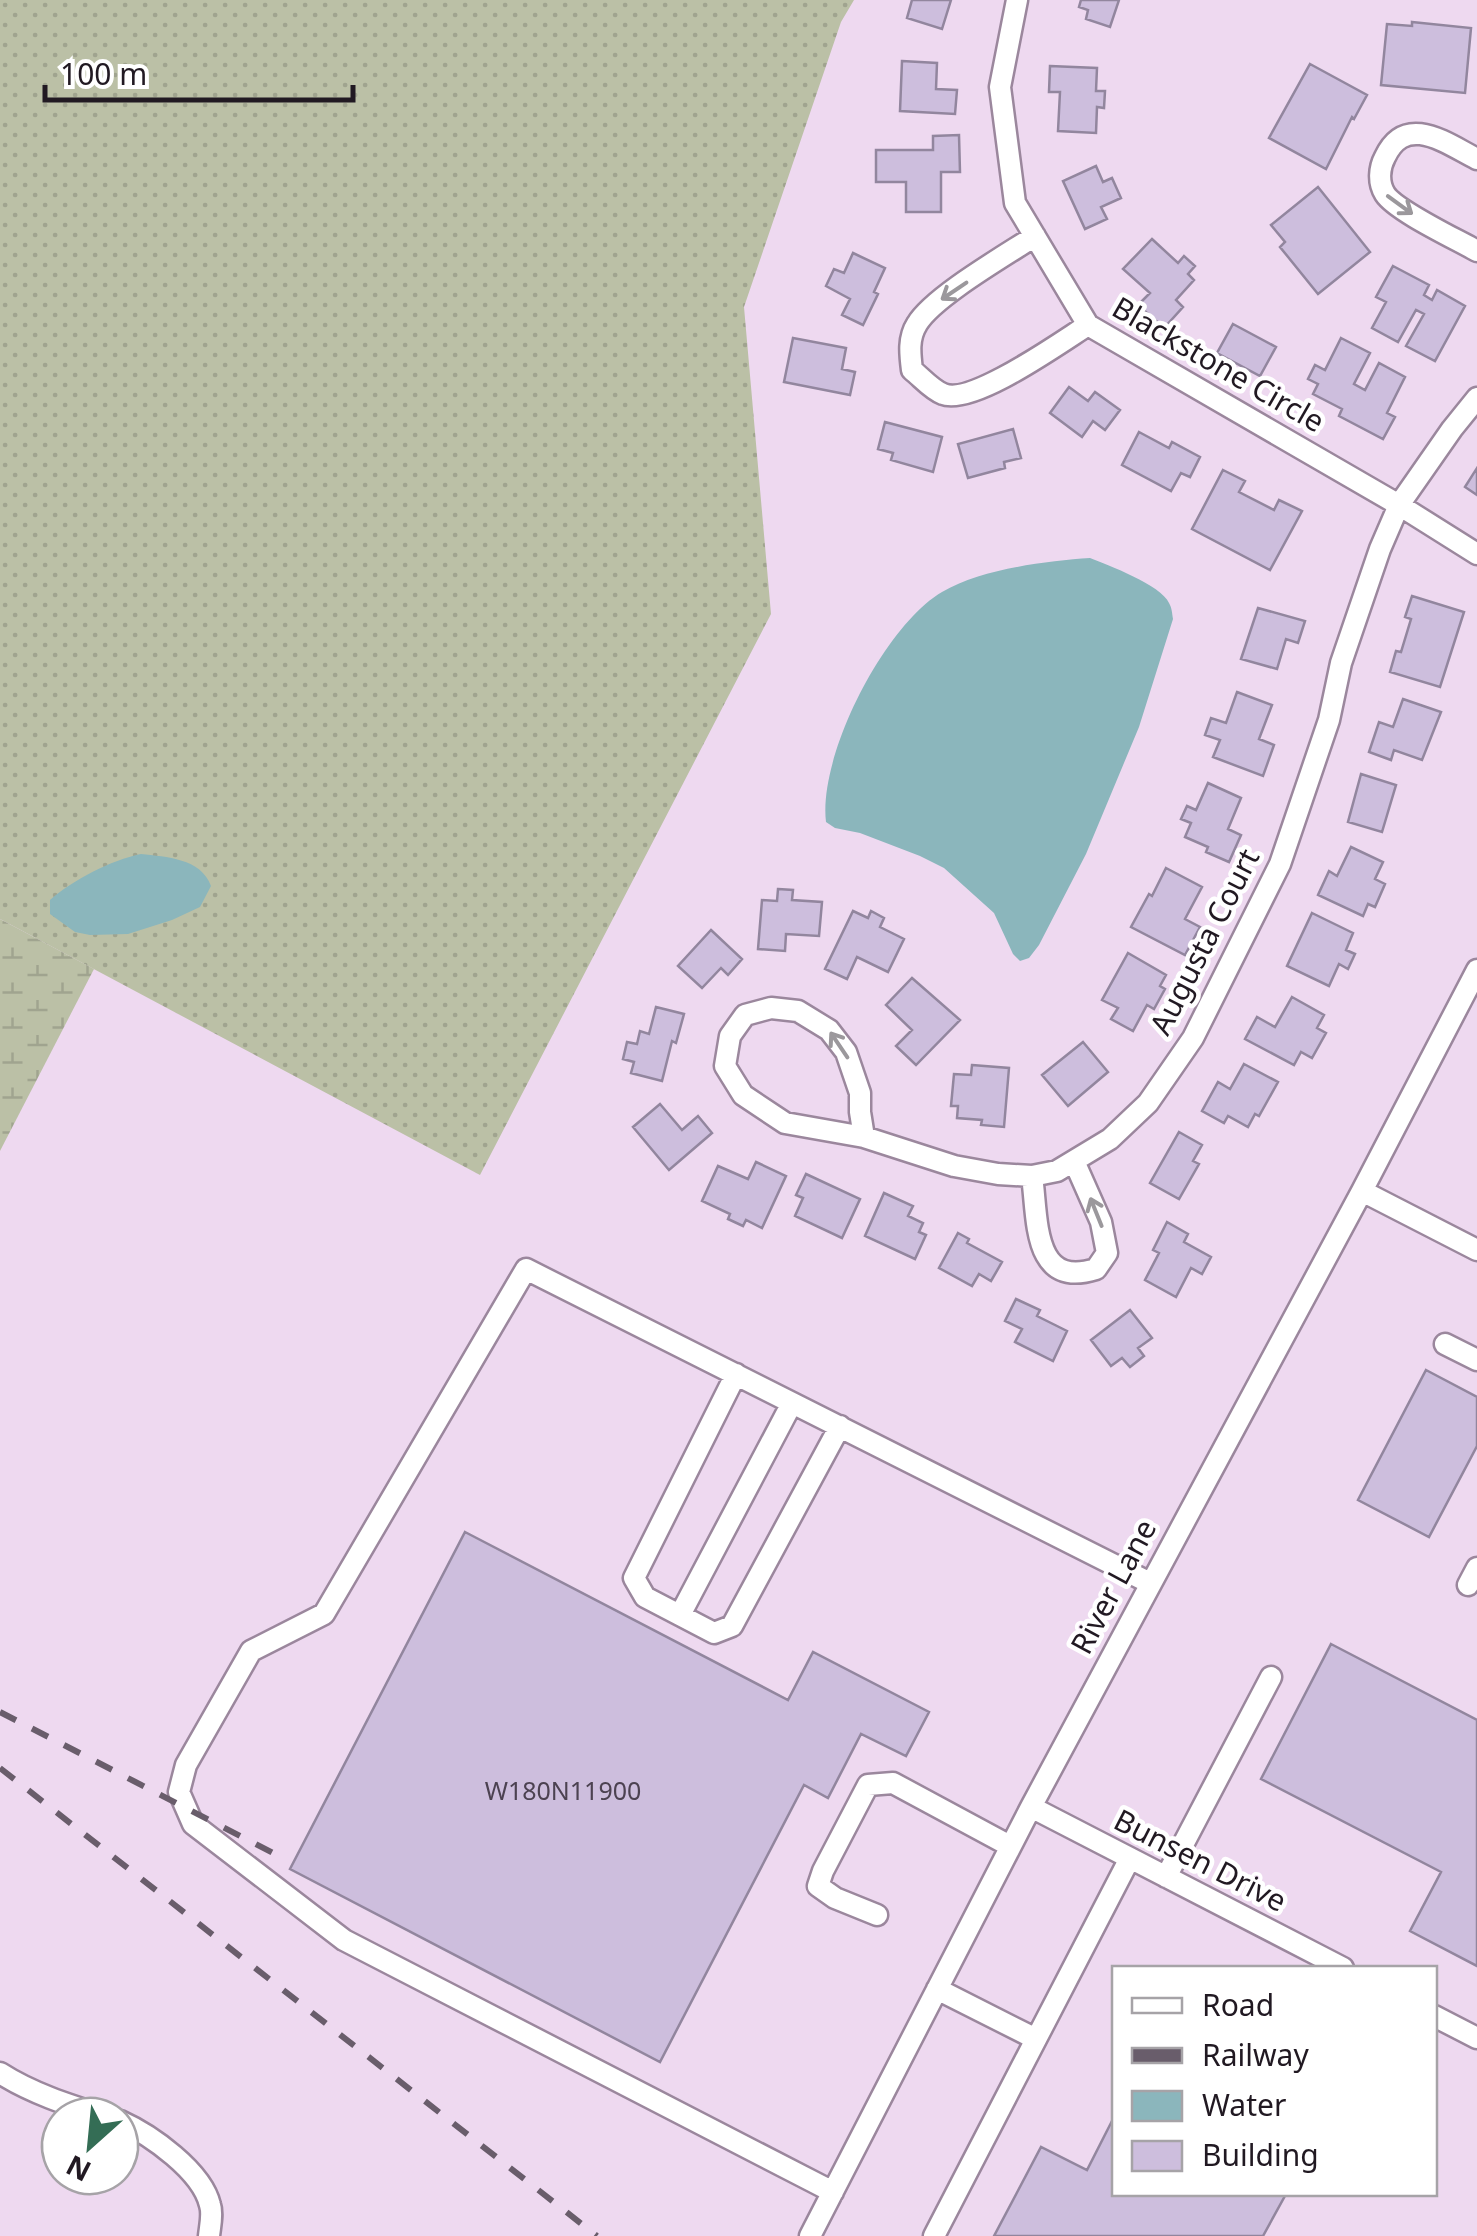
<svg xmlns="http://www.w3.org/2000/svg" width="1477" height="2236" font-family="'Noto Sans',sans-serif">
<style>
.grass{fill:url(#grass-dots)}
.wetland{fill:url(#wetland-marsh)}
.water{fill:#8bb6bc}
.building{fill:#cdbedd;stroke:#92869e;stroke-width:2.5}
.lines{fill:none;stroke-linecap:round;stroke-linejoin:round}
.minor-casing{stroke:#9b879d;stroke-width:25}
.minor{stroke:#fff;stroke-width:20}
.rail{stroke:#695d6b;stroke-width:6;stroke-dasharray:18 18;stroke-linecap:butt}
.oneway{stroke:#9b989c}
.labels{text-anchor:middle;stroke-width:9;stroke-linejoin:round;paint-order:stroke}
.number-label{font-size:25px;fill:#4c4251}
.street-label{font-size:30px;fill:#211922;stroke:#fff}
</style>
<defs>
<pattern id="grass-dots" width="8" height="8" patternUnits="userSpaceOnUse" patternTransform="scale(2.5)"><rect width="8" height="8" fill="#bbc0a6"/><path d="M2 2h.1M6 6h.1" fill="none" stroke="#a0a48f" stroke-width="1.8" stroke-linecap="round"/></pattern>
<pattern id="wetland-marsh" width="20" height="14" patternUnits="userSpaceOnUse" patternTransform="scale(2.5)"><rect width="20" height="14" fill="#bbc0a6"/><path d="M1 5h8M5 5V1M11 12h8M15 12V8" fill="none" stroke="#a0a48f"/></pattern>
</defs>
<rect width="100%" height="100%" fill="#eed9f0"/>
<path class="grass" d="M0 0H854L841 22 744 307 771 614 480 1175 0 919Z"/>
<path class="wetland" d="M0 919 94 969 0 1151Z"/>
<path class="water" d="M1090 558C1108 565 1161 585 1169 603 1172 608 1172 613 1173 619L1139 727 1086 854 1039 945 1029 958 1020 961 1013 954 994 913 944 868 920 856 860 833 835 828 826 822C818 756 884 626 942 592 981 569 1046 561 1090 558Z
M141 854C166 857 201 858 211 886L200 907 172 920 128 934 90 935 75 932 50 914V900C73 880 111 860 141 854Z"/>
<path class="building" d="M912 0H951L942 29 907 18Z
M1081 0H1119L1110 27 1086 19 1088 10 1079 7Z
M1412 22 1471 28 1465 93 1381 85 1387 24 1412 26Z
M902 61 937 63 936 89 957 90 955 114 900 111Z
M1310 64 1367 95 1354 119 1352 117 1326 169 1269 138Z
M1050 66 1097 68 1096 91H1105L1104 108 1097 107 1096 133 1058 131 1060 92H1049Z
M959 135 960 172H941V212H906V182H876V150H933V136Z
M1096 166 1103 182 1112 178 1121 198 1101 207 1107 219 1085 229 1063 181Z
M1318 187 1370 252 1318 294 1280 247 1285 242 1271 225Z
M1152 239 1178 263 1184 256 1195 266 1188 274 1194 280 1176 300 1183 307 1164 328 1138 305 1150 293 1123 269Z
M853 253 885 268 874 292 878 294 863 325 842 315 850 299 826 286 834 269 844 273Z
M1393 266 1429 285 1424 295 1432 300 1437 290 1465 306 1435 361 1406 346 1424 314 1416 310 1398 342 1372 328 1386 302 1376 297Z
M1233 324 1276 347 1260 376 1217 353Z
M793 338 846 348 842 369 855 372 850 395 784 382Z
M1341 338 1370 353 1354 384 1365 390 1379 363 1405 377 1387 413 1395 417 1383 439 1339 416 1342 409 1313 394 1318 384 1308 379 1315 365 1325 370Z
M1069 387 1088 401 1095 392 1120 410 1105 430 1093 421 1082 437 1050 413Z
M885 422 942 437 933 472 891 460 893 453 878 449Z
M1013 429 1021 458 1004 462 1005 468 968 478 958 444Z
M1139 432 1169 448 1172 442 1200 457 1190 477 1181 473 1171 491 1122 465Z
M1477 468V495L1465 487Z
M1223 470 1245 481 1239 492 1274 510 1279 500 1302 511 1270 570 1192 529Z
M1412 596 1464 612 1440 687 1390 672 1396 651 1401 652 1411 619 1405 617Z
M1258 608 1305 621 1298 643 1286 639 1277 669 1241 659Z
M1237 692 1272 705 1259 739 1274 745 1263 776 1213 757 1220 740 1205 735 1211 718 1226 723Z
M1403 699 1441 712 1422 760 1394 750 1391 760 1369 752 1379 722 1393 727Z
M1361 774 1396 785 1382 832 1348 822Z
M1208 783 1241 798 1228 829 1241 835 1229 862 1206 852 1208 847 1185 837 1191 823 1181 819 1187 806 1196 810Z
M1351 847 1383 862 1375 879 1385 884 1375 907 1368 904 1363 916 1318 895 1329 871 1337 876Z
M1166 868 1202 887 1185 919 1200 927 1185 955 1131 927 1149 894 1152 896Z
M778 889 793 890 792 900 822 902 819 936 786 934 785 951 758 949 762 900 777 901Z
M853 911 868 918 871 911 884 918 880 927 904 939 888 972 857 957 847 979 825 969Z
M1312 913 1353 933 1346 950 1355 954 1348 969 1339 964 1329 986 1287 966Z
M711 930 742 959 728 975 721 968 702 988 678 966Z
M1128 953 1166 975 1160 986 1165 989 1154 1009 1147 1005 1133 1031 1111 1019 1118 1008 1102 1000Z
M912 978 960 1020 916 1065 896 1046 912 1030 886 1005Z
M1292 997 1324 1015 1317 1028 1326 1033 1312 1058 1301 1052 1294 1065 1245 1039 1257 1017 1275 1027Z
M656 1007 684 1014 676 1043 672 1041 662 1081 631 1073 634 1062 623 1059 627 1042 637 1044 640 1031 649 1034Z
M1083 1042 1108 1072 1068 1106 1042 1075Z
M1244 1064 1278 1082 1259 1116 1255 1114 1248 1127 1228 1116 1224 1123 1202 1111 1218 1082 1230 1089Z
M972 1065 1009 1068 1004 1127 981 1125 982 1120 957 1118 958 1106H951L954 1074 971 1075Z
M660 1104 682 1130 698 1116 712 1133 669 1170 633 1127Z
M1179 1132 1202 1145 1193 1161 1199 1164 1179 1199 1150 1183Z
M756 1162 786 1176 762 1228 746 1220 743 1226 728 1219 730 1214 702 1201 718 1166 748 1179Z
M806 1174 860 1199 842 1238 795 1216 803 1198 796 1195Z
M884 1193 913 1206 908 1216 923 1223 919 1232 926 1235 915 1259 865 1236Z
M1167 1222 1188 1234 1184 1242 1211 1257 1202 1274 1191 1268 1176 1297 1145 1280 1159 1253 1153 1250Z
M958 1233 969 1239 967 1243 1002 1262 991 1281 979 1274 972 1286 939 1268Z
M1016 1299 1040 1310 1037 1316 1067 1331 1053 1361 1015 1342 1022 1329 1005 1321Z
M1130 1310 1152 1338 1138 1348 1144 1356 1130 1367 1122 1358 1111 1366 1091 1340Z
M1426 1370 1477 1397V1446L1429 1537 1358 1500Z
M465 1532 788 1700 813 1652 929 1712 906 1756 861 1734 828 1798 804 1785 660 2062 290 1869Z
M1331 1644 1477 1720V1966L1410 1931 1441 1872 1261 1779Z
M1114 2117V2194H1286L1263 2236H994L1041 2147 1087 2170Z"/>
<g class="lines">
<g class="minor-casing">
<path id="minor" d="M1017 0 1000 87 1015 203 1088 325 1399 505 1477 554
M1477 159C1447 144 1406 112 1385 157 1379 168 1378 183 1385 194 1396 211 1456 239 1477 251
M1035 236C1006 255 933 297 917 324 908 338 910 354 912 370 921 377 932 390 943 394 972 406 1061 342 1088 325
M864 1137 860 1112V1093L846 1052 829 1030 798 1011 771 1008 745 1015 730 1036 725 1066 743 1095 785 1123 864 1137 954 1166 998 1174 1032 1176 1057 1171 1110 1139 1148 1103 1193 1038 1280 864 1329 720 1341 663 1380 549 1399 505 1452 429 1477 398
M1032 1176C1038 1219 1032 1289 1096 1269L1107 1253 1101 1222 1074 1161
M1362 1191 1477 1250
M1445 1344 1477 1360
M736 1374 634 1578 645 1597 714 1633 732 1626 840 1426
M1468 1585 1477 1568
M680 1615 792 1403
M1031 1807 1343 1968
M1166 1877 1271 1677
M877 1915 835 1898 818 1886 823 1871 868 1785 893 1783 1010 1846
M937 1989 1036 2039
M1434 2016 1477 2038
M0 2073C31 2093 68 2105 104 2116
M120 2121C151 2135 202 2171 210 2205 213 2214 210 2226 209 2236
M833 2192 344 1940 193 1824 179 1792 186 1765 251 1651 324 1614 526 1269 1150 1583
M810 2236 1031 1807 1362 1191 1477 970
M934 2236 1130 1858"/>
</g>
<use href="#minor" class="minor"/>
<path class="rail" d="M0 1712 279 1856
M0 1768 597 2236"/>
</g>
<defs><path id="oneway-shaft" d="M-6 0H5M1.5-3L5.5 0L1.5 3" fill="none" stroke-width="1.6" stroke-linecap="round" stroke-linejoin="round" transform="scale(2.5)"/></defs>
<g class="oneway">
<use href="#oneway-shaft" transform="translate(1400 205) rotate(36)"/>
<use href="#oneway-shaft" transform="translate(954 291) rotate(146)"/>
<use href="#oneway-shaft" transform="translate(839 1045) rotate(-124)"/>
<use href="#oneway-shaft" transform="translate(1096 1212) rotate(-112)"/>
</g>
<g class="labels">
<g class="number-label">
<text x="563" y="1800">W180N11900</text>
</g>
<g class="street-label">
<text transform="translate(1218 365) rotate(30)" y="10">Blackstone Circle</text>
<text transform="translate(1205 942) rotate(-63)" y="10">Augusta Court</text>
<text transform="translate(1114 1587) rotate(-62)" y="10">River Lane</text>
<text transform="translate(1200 1861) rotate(27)" y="10">Bunsen Drive</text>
</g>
</g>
<rect x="1112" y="1966" width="325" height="230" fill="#ffffff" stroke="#a6a3a7" stroke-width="2.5"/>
<rect x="1132" y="1998" width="50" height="15" fill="#ffffff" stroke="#a6a3a7" stroke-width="2.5"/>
<text x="1202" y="2016" font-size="30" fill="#211922">Road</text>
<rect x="1132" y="2048" width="50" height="15" fill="#695d6b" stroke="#a6a3a7" stroke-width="2.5"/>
<text x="1202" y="2066" font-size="30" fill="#211922">Railway</text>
<rect x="1132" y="2091" width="50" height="30" fill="#8bb6bc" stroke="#a6a3a7" stroke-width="2.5"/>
<text x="1202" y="2116" font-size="30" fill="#211922">Water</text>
<rect x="1132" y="2141" width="50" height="30" fill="#cdbedd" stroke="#a6a3a7" stroke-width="2.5"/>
<text x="1202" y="2166" font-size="30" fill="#211922">Building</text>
<g transform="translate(90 2146) rotate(207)"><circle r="48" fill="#ffffff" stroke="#a6a3a7" stroke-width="2.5"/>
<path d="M0-8L18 38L0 25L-18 38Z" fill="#346d55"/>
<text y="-15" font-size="28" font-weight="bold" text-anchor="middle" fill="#211922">N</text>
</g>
<path d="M45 85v15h308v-15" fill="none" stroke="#211922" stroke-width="5"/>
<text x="60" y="85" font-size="30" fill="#211922" stroke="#ffffff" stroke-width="8" paint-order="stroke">100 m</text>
</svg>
